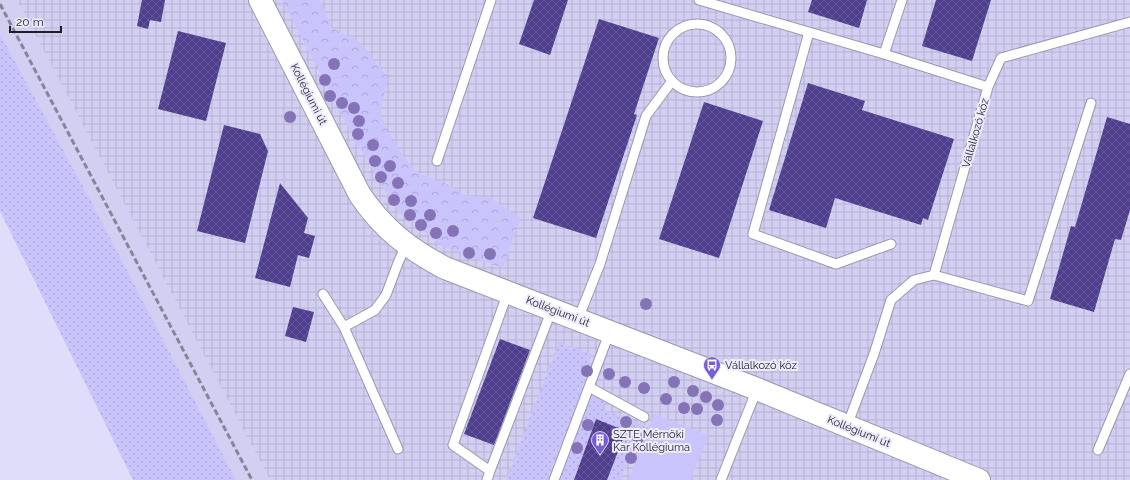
<svg xmlns="http://www.w3.org/2000/svg" width="1130" height="480" font-family="Raleway,sans-serif">
<style>
.built{fill:#d3cff3}
.industrial{fill:url(#industrial-grid)}
.grass{fill:url(#grass-dots)}
.forest{fill:url(#forest-crowns)}
.park{fill:#cac4fd}
.building{fill:url(#building-cross-hatch)}
.lines{fill:none;stroke-linecap:round;stroke-linejoin:round}
.service-casing{stroke:#9b98b3;stroke-width:11}
.tertiary-casing{stroke:#9b98b3;stroke-width:24}
.service{stroke:#fff;stroke-width:9}
.tertiary{stroke:#fff;stroke-width:22}
.rail{stroke:#878599;stroke-width:3;stroke-dasharray:6 3;stroke-linecap:butt}
.tree{fill:#8573b8}
.labels{text-anchor:middle;stroke-width:4;stroke-linejoin:round;paint-order:stroke}
.street-label{font-size:11px;fill:#1e1d27;stroke:#edebfd}
.poi-label{font-size:11px;fill:#1e1d27;stroke:#edebfd;text-anchor:start}
</style>
<defs>
<pattern id="industrial-grid" width="8" height="8" patternUnits="userSpaceOnUse"><rect width="8" height="8" fill="#d3cff3"/><path d="M0 4h8M4 0v8" fill="none" stroke="#b5b1d0"/></pattern>
<pattern id="grass-dots" width="8" height="8" patternUnits="userSpaceOnUse"><rect width="8" height="8" fill="#cac4fd"/><path d="M2 2h.1M6 6h.1" fill="none" stroke="#ada8d9" stroke-width="1.8" stroke-linecap="round"/></pattern>
<pattern id="forest-crowns" width="20" height="18" patternUnits="userSpaceOnUse"><rect width="20" height="18" fill="#cac4fd"/><path d="M2 6a3 3 0 1 1 6 0M12 15a3 3 0 1 1 6 0" fill="none" stroke="#ada8d9"/></pattern>
<pattern id="building-cross-hatch" width="8" height="8" patternUnits="userSpaceOnUse"><rect width="8" height="8" fill="#4f3e8e"/><path d="M0 0l8 8M0 8l8-8" fill="none" stroke="#655798"/></pattern>
</defs>
<rect width="100%" height="100%" fill="#dfddf9"/>
<path class="built" d="M0 0H17L270 480H236L92 203 0 34Z"/>
<path class="industrial" d="M17 0H1130V480H270Z"/>
<path class="grass" d="M0 34 92 203 236 480H133L0 211Z
M559 342 591 354 579 398 547 480H506Z
M589 387 605 402 602 409 642 424 620 480H607L626 431 596 419 574 480H555Z"/>
<path class="forest" d="M282 0H320L332 28 358 41 388 77 380 114 391 137 414 171 451 186 463 195 491 198 521 218 503 268 442 246 397 210 355 140Z"/>
<path class="park" d="M654 414 708 435 691 480H628Z"/>
<path class="building" d="M142 0H165L161 22 150 20 148 29 137 26Z
M534 0H568L550 55 519 44Z
M812 0H867L859 28 808 12Z
M936 0H991L972 61 922 46Z
M599 19 659 38 634 114 637 115 596 238 533 218Z
M178 31 226 43 206 121 158 109Z
M808 83 865 101 862 110 954 139 928 220 923 218 921 225 835 198 826 228 769 210Z
M704 102 763 121 719 258 659 239Z
M1107 117 1130 124V210L1121 240 1115 239 1094 312 1050 299 1071 226 1075 227Z
M224 125 260 134 268 151 245 243 197 231Z
M280 183 308 218 304 233 315 236 309 258 298 255 290 287 255 278Z
M293 307 314 312 306 342 285 336Z
M500 339 530 350 494 445 464 434Z
M596 419 626 431 607 480H574Z"/>
<g class="lines">
<g class="service-casing">
<path id="service" d="M699 0 884 54 988 87 934 275 914 280 891 300 874 354 847 426
M663 58a34 34 0 1 1 68 0a34 34 0 1 1-68 0Z
M809 32 753 234 836 264 891 244
M884 54 902 0
M988 87 1001 58 1130 22
M437 161 491 0
M934 275 1028 301 1091 103
M323 294 344 327 398 449
M578 319 600 264 646 116 672 81
M344 327 375 310 386 295 398 263 406 245
M610 331 589 387 644 417
M1098 450 1130 374
M490 471 552 309
M487 480 490 471 453 445 508 292
M554 480 589 387
M721 480 757 389"/>
</g>
<g class="tertiary-casing">
<path id="tertiary" d="M260 0 360 195C383 229 409 249 445 268L757 389 979 480"/>
</g>
<use href="#service" class="service"/>
<use href="#tertiary" class="tertiary"/>
<path class="rail" d="M0 4 252 480"/>
</g>
<g class="tree">
<circle cx="334" cy="64" r="6"/>
<circle cx="325" cy="80" r="6"/>
<circle cx="330" cy="96" r="6"/>
<circle cx="342" cy="103" r="6"/>
<circle cx="354" cy="108" r="6"/>
<circle cx="290" cy="117" r="6"/>
<circle cx="359" cy="121" r="6"/>
<circle cx="358" cy="134" r="6"/>
<circle cx="373" cy="145" r="6"/>
<circle cx="375" cy="161" r="6"/>
<circle cx="390" cy="166" r="6"/>
<circle cx="381" cy="177" r="6"/>
<circle cx="398" cy="183" r="6"/>
<circle cx="394" cy="200" r="6"/>
<circle cx="411" cy="201" r="6"/>
<circle cx="410" cy="215" r="6"/>
<circle cx="430" cy="215" r="6"/>
<circle cx="421" cy="225" r="6"/>
<circle cx="453" cy="231" r="6"/>
<circle cx="436" cy="233" r="6"/>
<circle cx="469" cy="253" r="6"/>
<circle cx="490" cy="254" r="6"/>
<circle cx="646" cy="304" r="6"/>
<circle cx="587" cy="371" r="6"/>
<circle cx="609" cy="374" r="6"/>
<circle cx="625" cy="382" r="6"/>
<circle cx="674" cy="382" r="6"/>
<circle cx="644" cy="388" r="6"/>
<circle cx="693" cy="391" r="6"/>
<circle cx="706" cy="397" r="6"/>
<circle cx="666" cy="399" r="6"/>
<circle cx="718" cy="405" r="6"/>
<circle cx="684" cy="408" r="6"/>
<circle cx="697" cy="409" r="6"/>
<circle cx="717" cy="420" r="6"/>
<circle cx="626" cy="422" r="6"/>
<circle cx="588" cy="425" r="6"/>
<circle cx="638" cy="438" r="6"/>
<circle cx="577" cy="448" r="6"/>
<circle cx="631" cy="458" r="6"/>
</g>
<defs>
<g id="bus-pin" transform="scale(0.9)"><path d="M0 17L-7.5 6A9.5 9.5 0 1 1 7.5 6Z" fill="#785dd7" stroke="#edebfd"/><path d="M-5-6H5V4H4V6H2V4H-2V6H-4V4H-5ZM-3.5-4V0h7V-4ZM-3.5 1.2v1.5H-2V1.2ZM2 1.2v1.5H3.5V1.2Z" fill="#fff"/></g>
<g id="building-pin" transform="scale(0.9)"><path d="M0 17L-7.5 6A9.5 9.5 0 1 1 7.5 6Z" fill="#785dd7" stroke="#edebfd"/><path d="M-4-6H4V6H1V3H-1V6H-4ZM-2.5-4.3h1.7v1.8h-1.7ZM.8-4.3h1.7v1.8H.8ZM-2.5-1h1.7V.8h-1.7ZM.8-1h1.7V.8H.8Z" fill="#fff"/></g>
</defs>
<g fill-rule="evenodd">
<use href="#bus-pin" x="712" y="365"/>
<use href="#building-pin" x="600" y="440"/>
</g>
<g class="labels">
<g class="street-label">
<text transform="translate(309 94) rotate(63)" y="4">Kollégiumi út</text>
<text transform="translate(975 133) rotate(-74)" y="4">Vállalkozó köz</text>
<text transform="translate(558 311) rotate(21)" y="4">Kollégiumi út</text>
<text transform="translate(859 431) rotate(22)" y="4">Kollégiumi út</text>
</g>
<g class="poi-label">
<text x="725" y="369">Vállalkozó köz</text>
<text x="613" y="438">SZTE Mérnöki<tspan x="613" dy="13">Kar Kollégiuma</tspan></text>
</g>
</g>
<path d="M10 26v6h51v-6" fill="none" stroke="#1e1d27" stroke-width="2"/>
<text x="16" y="26" font-size="12" fill="#1e1d27" stroke="#edebfd" stroke-width="3" paint-order="stroke">20 m</text>
</svg>
